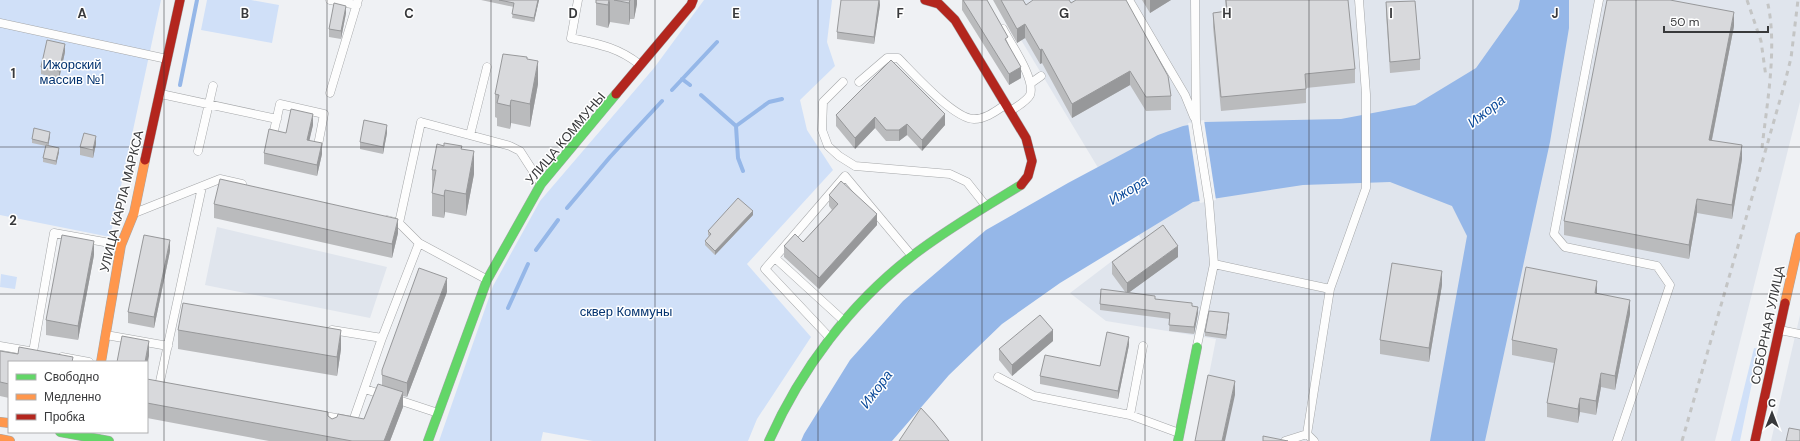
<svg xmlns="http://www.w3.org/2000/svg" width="1800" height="441" font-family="'DM Sans',sans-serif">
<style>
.built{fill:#e0e5ed}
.green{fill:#d0e0f8}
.water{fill:#95b7e8}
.pier{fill:#eff1f4}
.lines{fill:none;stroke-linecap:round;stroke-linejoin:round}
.stream{stroke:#95b7e8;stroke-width:4}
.lane-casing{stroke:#a5a7a9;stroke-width:9}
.fast-casing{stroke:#a5a7a9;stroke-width:10}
.slow-casing{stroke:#a5a7a9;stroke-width:10}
.jam-casing{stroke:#a5a7a9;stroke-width:10}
.lane{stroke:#fdfdfd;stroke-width:8}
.fast{stroke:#63d668;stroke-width:9}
.slow{stroke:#ff974d;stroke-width:9}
.jam{stroke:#b3261e;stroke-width:9}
.rail{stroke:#c4c5c5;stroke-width:3;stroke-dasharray:5 5;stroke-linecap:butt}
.wall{fill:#babbbd}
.shaded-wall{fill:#97989a}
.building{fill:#d8d9dc;stroke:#97989a}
.grid{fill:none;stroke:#38393b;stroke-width:1;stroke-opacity:0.55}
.labels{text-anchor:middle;stroke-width:3;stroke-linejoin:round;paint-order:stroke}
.park-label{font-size:13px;fill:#033370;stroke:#fff}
.street-label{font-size:13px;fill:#38393b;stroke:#fff}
.water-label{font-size:14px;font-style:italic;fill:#084899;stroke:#fff}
.grid-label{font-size:13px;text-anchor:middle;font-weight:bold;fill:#38393b;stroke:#fff;stroke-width:3;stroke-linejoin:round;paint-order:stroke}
</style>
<rect width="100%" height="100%" fill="#eff1f4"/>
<path class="built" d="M997 0H1800V102L1715 441H1196L1216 339 1106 321 1070 293 1141 239Z
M217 227 387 267 370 318 205 285Z
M1800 315V441H1771L1790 358Z"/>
<path class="green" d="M0 0H161L110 237 0 215Z
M207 0H251L279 5 272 43 201 30Z
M704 0H832L827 42 835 66 800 100 807 130 833 170 747 264 811 337 757 419 748 441H593L543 432 541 441H439L493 286 540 201 654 68Z
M1 274 17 277 15 289 0 287Z
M1754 348 1759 349 1740 441H1731Z"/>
<path class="water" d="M1520 0H1569V28L1550 142 1485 441H1430L1467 236 1452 206 1390 182 1303 185 1193 202 1060 283 1002 324 949 375 892 441H801L804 434 850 360 903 301 986 230 1068 183 1158 135 1183 126 1205 122 1341 119 1415 105 1476 68 1518 9Z"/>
<path class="pier" d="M1204 120 1216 200 1200 203 1188 123Z"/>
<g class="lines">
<path class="stream" d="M682 79 690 85
M180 85 197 0
M672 90 717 42
M701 95 736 126 738 158 743 171
M736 126 769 102 782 99
M567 208 610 157 662 101
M536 250 558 220
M508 308 528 264"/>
<g class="lane-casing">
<path id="lane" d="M330 0 357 5
M578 0 571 38C598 44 617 47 639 64
M1129 0 1185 95 1194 117
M1195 0 1196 121 1209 202 1214 264
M1599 0 1554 234 1565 247 1657 266 1670 285 1617 441
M0 23 167 59
M1003 29C1010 43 1036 79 1030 95 1026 102 1017 106 1011 111
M843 82 823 102 822 130 828 146 839 156 855 166 950 174 967 182 986 206
M859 82 887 58H898C913 73 954 119 974 119 986 119 996 111 1005 105
M1031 83 1041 76
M330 93 358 0
M161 94 277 119
M273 135 280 104 324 114 318 145
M470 135 487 67
M198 151 213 86
M137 212 220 179 242 184
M387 220 399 223 419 243 486 279
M399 223 421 122 510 146 520 151 540 182
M775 258 844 321
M1330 289 1366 188V94L1359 0
M332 330 382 338
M1780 330 1800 334
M106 335 168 346
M830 338 765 269 845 176 912 256
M0 346 29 351
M1197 346 1214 264 1330 289 1307 434 1314 441
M33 352 54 233 121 245
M62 357 89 362
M998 377 1034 396 1130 415 1179 433
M164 387 159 386 202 187
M365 389 438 413
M319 415 353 421 382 338 419 243
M1130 415 1143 346
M1285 441 1307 434"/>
</g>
<g class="fast-casing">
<path id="fast" d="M60 432 109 441
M428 441 487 280 541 184 616 94
M769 441C801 369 850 304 912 256 947 229 985 207 1021 185
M1178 441 1197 347"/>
</g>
<g class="slow-casing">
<path id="slow" d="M1785 303 1800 237
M101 362 121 245 134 213 145 160
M0 422 9 423
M0 439 10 441"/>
</g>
<g class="jam-casing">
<path id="jam" d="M925 0 939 4 955 20 1026 138 1032 161 1028 176 1021 185
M616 94 691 5 693 0
M145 160 180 0
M1755 441 1785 303"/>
</g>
<use href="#lane" class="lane"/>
<use href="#fast" class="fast"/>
<use href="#slow" class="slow"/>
<use href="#jam" class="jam"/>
<path class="rail" d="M1747 0 1761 41 1766 77
M1762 148C1767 102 1778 45 1767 0
M1682 441 1784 86 1791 58 1798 0"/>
</g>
<path class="wall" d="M481 0H539L534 22 512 18 514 7Z
M596 0H637V4L634 19H630L629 25 610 22 608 28 596 25Z
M880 0V5L874 44 837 39V32Z
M962 0H987L1008 43 1021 78 1009 85 962 10Z
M993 0H1023L1026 5 1071 3 1171 96V110L1146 111 1130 85 1072 118 1042 63 1040 64 1025 38 1017 43Z
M1142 0H1171L1150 13Z
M1225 0H1348L1355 69V83L1306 88V103L1221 111 1213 27V13L1226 11Z
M1386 2 1420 59V70L1390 73 1386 13Z
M346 13 341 39 329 37V29Z
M1734 26 1712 140 1742 159 1732 219 1697 213 1689 259 1564 235V221Z
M65 52 59 79 41 74V67Z
M527 59 538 84 530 127 511 123 510 129 497 126V118L495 117V94Z
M891 60 945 125 922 151 907 135 899 141H886L875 128 855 149 836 126V115Z
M313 125 309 140 322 154 317 176 264 164V153L286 133Z
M387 133 383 154 360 149V142Z
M50 136 48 146 59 152 56 165 43 162V158L46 146 32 143V139Z
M96 144 93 158 80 155V147Z
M462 149 474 174 466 216 445 212 444 218 432 216V170Z
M829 195 877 225 819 289 784 257V246L803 242 832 210 829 206Z
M214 204 398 233 392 258 214 218Z
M753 215 715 255 705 245V241L709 236 708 235V231Z
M170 251 154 328 128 323V312Z
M94 255 78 340 46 335V320Z
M1178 257 1128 293 1155 299 1192 306 1198 313 1194 334 1169 331 1170 319 1100 310V304L1126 293 1112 274V262Z
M1442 285 1429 362 1380 354V340Z
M447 292 407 397 403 396V407L390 441H269L147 418V379L328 416 332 419H364L382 385V375Z
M1597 293 1630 314 1615 390 1601 387 1596 415 1580 412 1578 423 1547 417V403L1554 363 1512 355V340Z
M1229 317 1226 339 1205 336V332Z
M178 330 341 349 337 376 178 349Z
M1053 341 1012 376 999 360V349Z
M1129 345 1118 399 1040 384V376L1100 366Z
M0 351 18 354 73 362H9V398L0 396Z"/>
<path class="shaded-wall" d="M538 0H539L534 22V18Z
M610 0V22L608 28V5Z
M630 0V19L629 25V3Z
M634 0H637V4L634 19Z
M879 0 880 5 874 44V37Z
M1150 0H1171L1150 13Z
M346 6V13L341 39V31Z
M1734 12V26L1709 154V140Z
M1025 24V38L1017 43V29Z
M65 44V52L59 79V71Z
M1042 49V63L1040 64V50Z
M538 61V84L530 127V104Z
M1021 67V78L1009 85V74Z
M1130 71V85L1072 118V104Z
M511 100V123L510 129V106Z
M313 114V125L307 151V140Z
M945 114V125L922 151V140Z
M875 117V128L855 149V138Z
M907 124V135L899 141V130Z
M387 125V133L383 154V147Z
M50 132V136L48 147V143Z
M96 136V144L93 158V150Z
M322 143V154L317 176V165Z
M1742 145V159L1732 219V205Z
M59 148V152L56 165V161Z
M474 151V174L466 216V194Z
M445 190V212L444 218V196Z
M1697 199V213L1689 259V245Z
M753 211V215L715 255V251Z
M877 214V225L819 289V278Z
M398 219V233L392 258V244Z
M170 240V251L154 328V317Z
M94 241V255L78 340V326Z
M1178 246V257L1127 294V283Z
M1442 271V285L1429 362V348Z
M447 278V292L407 397V383Z
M1597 281V295L1595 293Z
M1630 300V314L1615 390V376Z
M1198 307V313L1194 334V327Z
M1229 313V317L1226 339V335Z
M341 330V349L337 376V357Z
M1053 330V341L1012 376V365Z
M1129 337V345L1118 399V391Z
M149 341V356L147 367V362H145Z
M1601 373V387L1596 415V401Z
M1235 381V395L1225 441H1222Z
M403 392V407L390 441H384Z
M1580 398V412L1578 423V409Z"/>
<path class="building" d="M499 0H538L534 18 512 14 514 3Z
M596 0H609L608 5 596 3Z
M614 0H630L629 3Z
M841 0H879L874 37 837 32Z
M963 0H987L1008 37 1005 39 1021 67 1009 74Z
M1001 0H1023L1026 5 1033 0H1069L1071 3 1076 0H1126L1168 76 1171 96 1146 97 1130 71 1072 104 1042 49 1040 50 1025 24 1017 29Z
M1226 0H1348L1355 69 1305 74 1306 89 1221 97 1213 13 1227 11Z
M1607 0H1670L1734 12 1709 140 1742 145 1732 205 1697 199 1689 245 1564 221Z
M1415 1 1420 59 1390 62 1386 2Z
M334 3 346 6 341 31 329 29Z
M47 40 65 44 59 71 41 67Z
M503 54 527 57V59L538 61 530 104 511 100 510 106 497 103 499 95 495 94Z
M891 60 945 114 922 140 907 124 899 130H886L875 117 855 138 836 115Z
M291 109 313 114 307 140 322 143 317 165 264 153 269 129 286 133Z
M364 120 387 125 383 147 360 142Z
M34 128 50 132 48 143 32 139Z
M84 133 96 136 93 150 80 147Z
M444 143 462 146 461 149 474 151 466 194 445 190 444 196 432 193 436 170H432L437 144 444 146Z
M46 145 59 148 56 161 43 158Z
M220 179 398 219 392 244 214 204Z
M841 181 877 214 819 278 784 246 795 234 803 242 838 204 829 195Z
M738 198 753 211 715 251 705 241 711 234 708 231Z
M1163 225 1178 246 1127 283 1112 262Z
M62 235 94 241 78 326 46 320Z
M144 235 170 240 154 317 128 312Z
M1392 263 1442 271 1429 348 1380 340Z
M1526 267 1597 281 1595 293 1630 300 1615 376 1601 373 1596 401 1580 398 1578 409 1547 403 1557 349 1512 340Z
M419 268 447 278 407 383 382 375V370Z
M1101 289 1155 296V299L1192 303V306L1198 307 1194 327 1169 325 1170 313 1100 304Z
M183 303 341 330 337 357 178 330Z
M1209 311 1229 313 1226 335 1205 332Z
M1040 315 1053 330 1012 365 999 349Z
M1107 332 1129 337 1118 391 1040 376 1045 355 1100 366Z
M122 336 149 341 145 362H117Z
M19 347 73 357 72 362H9V384L0 382V351L18 354Z
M1208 375 1235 381 1222 441H1195Z
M147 379 328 412V416L332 419 337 417 338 414 364 419 378 384 403 392 384 441H352L147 403Z
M921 408 933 421 949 441H899Z
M1789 428 1800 430V441H1786Z
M1263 436 1288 441H1263Z"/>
<path class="grid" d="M164 0V441M327 0V441M491 0V441M655 0V441M818 0V441M982 0V441M1145 0V441M1309 0V441M1473 0V441M1636 0V441M0 147H1800M0 294H1800"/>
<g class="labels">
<g class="park-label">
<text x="72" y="69">Ижорский<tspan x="72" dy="15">массив №1</tspan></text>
<text x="626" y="316">сквер Коммуны</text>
</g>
<g class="street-label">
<text transform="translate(565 138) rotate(-50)" y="5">УЛИЦА КОММУНЫ</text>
<text transform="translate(121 201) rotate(-76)" y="5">УЛИЦА КАРЛА МАРКСА</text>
<text transform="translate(1767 325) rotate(-78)" y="5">СОБОРНАЯ УЛИЦА</text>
</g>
<g class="water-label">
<text transform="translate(1486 111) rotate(-38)" y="5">Ижора</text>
<text transform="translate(1128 190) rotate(-31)" y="5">Ижора</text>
<text transform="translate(876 389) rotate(-53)" y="5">Ижора</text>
</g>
</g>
<g class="grid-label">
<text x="82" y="18">A</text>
<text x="245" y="18">B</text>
<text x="409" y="18">C</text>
<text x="573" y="18">D</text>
<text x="736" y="18">E</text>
<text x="900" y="18">F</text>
<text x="1064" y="18">G</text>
<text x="1227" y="18">H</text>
<text x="1391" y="18">I</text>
<text x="1555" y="18">J</text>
<text x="13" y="78">1</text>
<text x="13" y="225">2</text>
</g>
<rect x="8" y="361" width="140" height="72" fill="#ffffff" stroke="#afb0b1"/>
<rect x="16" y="374" width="20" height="6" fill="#63d668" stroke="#afb0b1"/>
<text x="44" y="381" font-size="12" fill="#38393b">Свободно</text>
<rect x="16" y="394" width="20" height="6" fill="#ff974d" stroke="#afb0b1"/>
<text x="44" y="401" font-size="12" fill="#38393b">Медленно</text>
<rect x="16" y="414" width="20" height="6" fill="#b3261e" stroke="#afb0b1"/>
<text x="44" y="421" font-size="12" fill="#38393b">Пробка</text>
<g transform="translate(1772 413)" stroke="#ffffff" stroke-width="3" paint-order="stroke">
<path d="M0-3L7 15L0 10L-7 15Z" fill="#38393b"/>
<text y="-6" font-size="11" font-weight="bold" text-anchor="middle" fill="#38393b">С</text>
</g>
<path d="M1664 26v6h104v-6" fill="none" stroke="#38393b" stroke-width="2"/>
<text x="1670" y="26" font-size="12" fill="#38393b" stroke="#ffffff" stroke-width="3" paint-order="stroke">50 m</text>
</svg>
